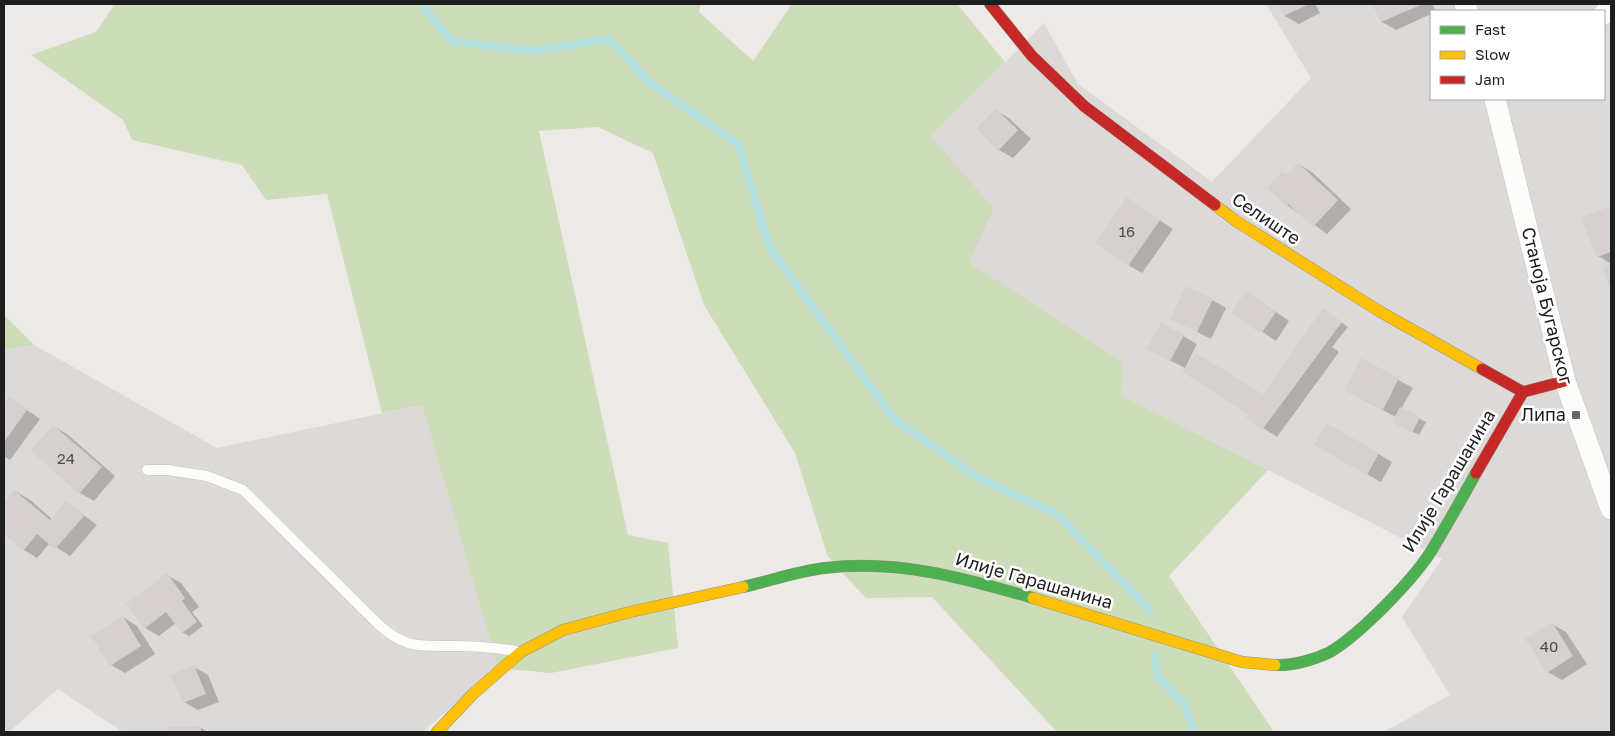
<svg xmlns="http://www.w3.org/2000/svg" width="1615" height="736" font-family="'Golos Text',sans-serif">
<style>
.residential{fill:#dcd9d8;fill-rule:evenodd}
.forest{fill:#ceddb9}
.shadow{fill:#0003}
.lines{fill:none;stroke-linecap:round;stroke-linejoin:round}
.stream{stroke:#b6e3e2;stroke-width:8}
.building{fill:#d6d1cf}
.lane-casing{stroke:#c5c4c2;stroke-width:11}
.street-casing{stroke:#c5c4c2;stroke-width:22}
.fast-casing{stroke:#98937d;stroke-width:12}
.slow-casing{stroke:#98937d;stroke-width:12}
.jam-casing{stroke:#98937d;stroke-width:12}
.lane{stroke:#fcfcfb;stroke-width:10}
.street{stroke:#fcfcfb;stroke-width:21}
.fast{stroke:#4caf50;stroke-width:11}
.slow{stroke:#ffc107;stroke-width:11}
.jam{stroke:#c62828;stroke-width:11}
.poi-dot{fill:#666564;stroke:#fff;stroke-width:2}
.labels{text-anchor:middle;stroke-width:5;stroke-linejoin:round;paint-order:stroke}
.number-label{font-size:15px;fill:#4d4c4b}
.street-label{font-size:18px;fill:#1e1e1e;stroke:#fff}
.poi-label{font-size:18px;fill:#1e1e1e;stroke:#fff;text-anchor:end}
</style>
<rect width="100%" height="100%" fill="#ede9e6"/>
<path class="residential" d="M1266 4H1611V732H1384L1450 695 1402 617 1442 559 1121 395 1123 362 969 262 931 137 1044 23 1078 84 1212 182 1311 78ZM1431 11H1604V99H1431Z
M34 345 217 448 422 405 498 668 422 732H123L58 689 10 731 4 732V350Z"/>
<path class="forest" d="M115 4H700L699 12 753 61 792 4H957L1005 62 931 137 994 208 969 262 1123 362 1121 395 1268 470 1169 576 1274 732H1057L932 597 866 598 828 557 795 453 704 305 653 153 598 127 539 131 628 535 668 543 678 648 551 673 498 668 422 405 382 413 327 194 266 200 242 165 132 140 123 120 31 55 96 32Z
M4 315 34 345 4 350Z"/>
<path class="shadow" d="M1279 4H1315L1320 13 1299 24 1285 16Z
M1374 4H1432L1436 11H1431V14L1396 30 1382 22Z
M996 110 1010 119 1031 139 1013 158 999 150Z
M1298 164 1312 172 1351 209 1327 234 1287 205 1268 188 1282 173 1288 176Z
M1128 199 1173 229 1142 273 1128 265Z
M1611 207V264L1598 256 1583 218Z
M1212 300 1226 308 1211 339 1172 319Z
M1260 301 1289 321 1276 341 1233 312Z
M1330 314 1348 327 1332 347 1339 352 1277 437 1247 417Z
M1183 336 1197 344 1185 368 1163 357Z
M1362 360 1413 388 1401 409 1426 422 1419 435 1394 422 1396 417 1360 398Z
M9 398 40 419 10 460 4 456V405Z
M1327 424 1392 462 1381 482 1316 445Z
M53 426 67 434 115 476 94 501 80 493Z
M15 491 29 499 52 519 66 502 97 525 70 556 50 543 37 558 24 550 4 533V504Z
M167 575 181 583 199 607 192 612 203 626 189 636 182 632 176 623 159 636 145 628Z
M123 617 137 626 155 654 125 673 111 665Z
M1552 624 1566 632 1587 664 1562 680 1548 672Z
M194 667 208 675 219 702 198 710 184 702Z
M168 728H201L208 732H168Z"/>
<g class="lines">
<path class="stream" d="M421 4 452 41 533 51 609 39 649 82 738 144 770 248 895 420 979 478 1057 514 1149 609 1150 612
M1155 655 1158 677 1185 705 1194 732"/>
</g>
<path class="building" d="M1278 4H1309L1284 16Z
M1372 4H1423L1381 22Z
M996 109 1018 130 998 151 976 129Z
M1298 163 1338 200 1313 227 1288 204 1286 206 1267 188 1282 171 1286 175Z
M1127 197 1160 220 1128 266 1095 243Z
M1611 206V252L1597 257 1581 217Z
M1611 264V288L1602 269Z
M1186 286 1213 299 1197 332 1170 319Z
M1246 291 1276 312 1261 334 1231 313Z
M1323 308 1342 322 1262 430 1246 418 1248 414 1182 372 1196 353 1263 394Z
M1161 323 1184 335 1170 361 1147 349Z
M1361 358 1399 378 1383 410 1344 390Z
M9 396 27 410 4 442V403Z
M1400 407 1420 417 1412 433 1392 422Z
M1326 423 1379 453 1367 475 1314 445Z
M53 425 102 467 79 494 30 450Z
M14 490 50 520 66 501 84 516 55 549 37 534 23 551 4 534V502Z
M167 573 185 598 182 601 197 622 182 633 166 612 144 629 126 604Z
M123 616 141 646 110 666 91 636Z
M1552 622 1573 656 1547 673 1525 639Z
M194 665 206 694 183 703 171 675Z
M201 726V732H167V727Z"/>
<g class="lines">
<g class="lane-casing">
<path id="lane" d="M147 470H168L207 476 243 490 378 624C408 651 422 645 458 646 477 646 496 648 516 651"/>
</g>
<g class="street-casing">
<path id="street" d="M1465 4 1467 11
M1604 14 1611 8
M1495 99 1565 381 1611 509"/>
</g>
<g class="fast-casing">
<path id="fast" d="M743 587C770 581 798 571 825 568 897 559 964 578 1033 598
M1275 665C1292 666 1314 660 1330 652 1359 635 1411 582 1430 553 1446 527 1461 500 1476 473"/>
</g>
<g class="slow-casing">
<path id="slow" d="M1215 205 1236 221 1379 311 1482 369
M1033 598 1242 662 1275 665
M437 732 473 694 521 652 563 630 630 612 743 587"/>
</g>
<g class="jam-casing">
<path id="jam" d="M990 4 1032 56 1084 106 1215 205
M1482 369 1523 392 1565 381
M1476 473 1523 392"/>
</g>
<use href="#lane" class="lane"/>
<use href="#street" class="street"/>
<use href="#fast" class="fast"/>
<use href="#slow" class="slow"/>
<use href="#jam" class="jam"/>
</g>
<rect class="poi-dot" x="1571" y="410" width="10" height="10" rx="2.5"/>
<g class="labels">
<g class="number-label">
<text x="1127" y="237">16</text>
<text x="66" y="464">24</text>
<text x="1549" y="652">40</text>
</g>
<g class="street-label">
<text transform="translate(1266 219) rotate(34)" y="6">Селиште</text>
<text transform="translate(1547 306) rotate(76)" y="6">Станоја Бугарског</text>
<text transform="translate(1449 481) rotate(-59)" y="6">Илије Гарашанина</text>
<text transform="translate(1034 581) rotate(16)" y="6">Илије Гарашанина</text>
</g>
<g class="poi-label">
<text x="1566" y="421">Липа</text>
</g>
</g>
<rect width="1615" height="736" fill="none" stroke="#1e1e1e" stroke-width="10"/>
<rect x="1430" y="10" width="175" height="90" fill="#ffffff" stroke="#a5a5a5"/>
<rect x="1440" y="26" width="25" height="8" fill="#4caf50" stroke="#a5a5a5"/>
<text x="1475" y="35" font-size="15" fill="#1e1e1e">Fast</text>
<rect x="1440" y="51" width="25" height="8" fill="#ffc107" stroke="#a5a5a5"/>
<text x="1475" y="60" font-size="15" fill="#1e1e1e">Slow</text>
<rect x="1440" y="76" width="25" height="8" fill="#c62828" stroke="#a5a5a5"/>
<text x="1475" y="85" font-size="15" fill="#1e1e1e">Jam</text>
</svg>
